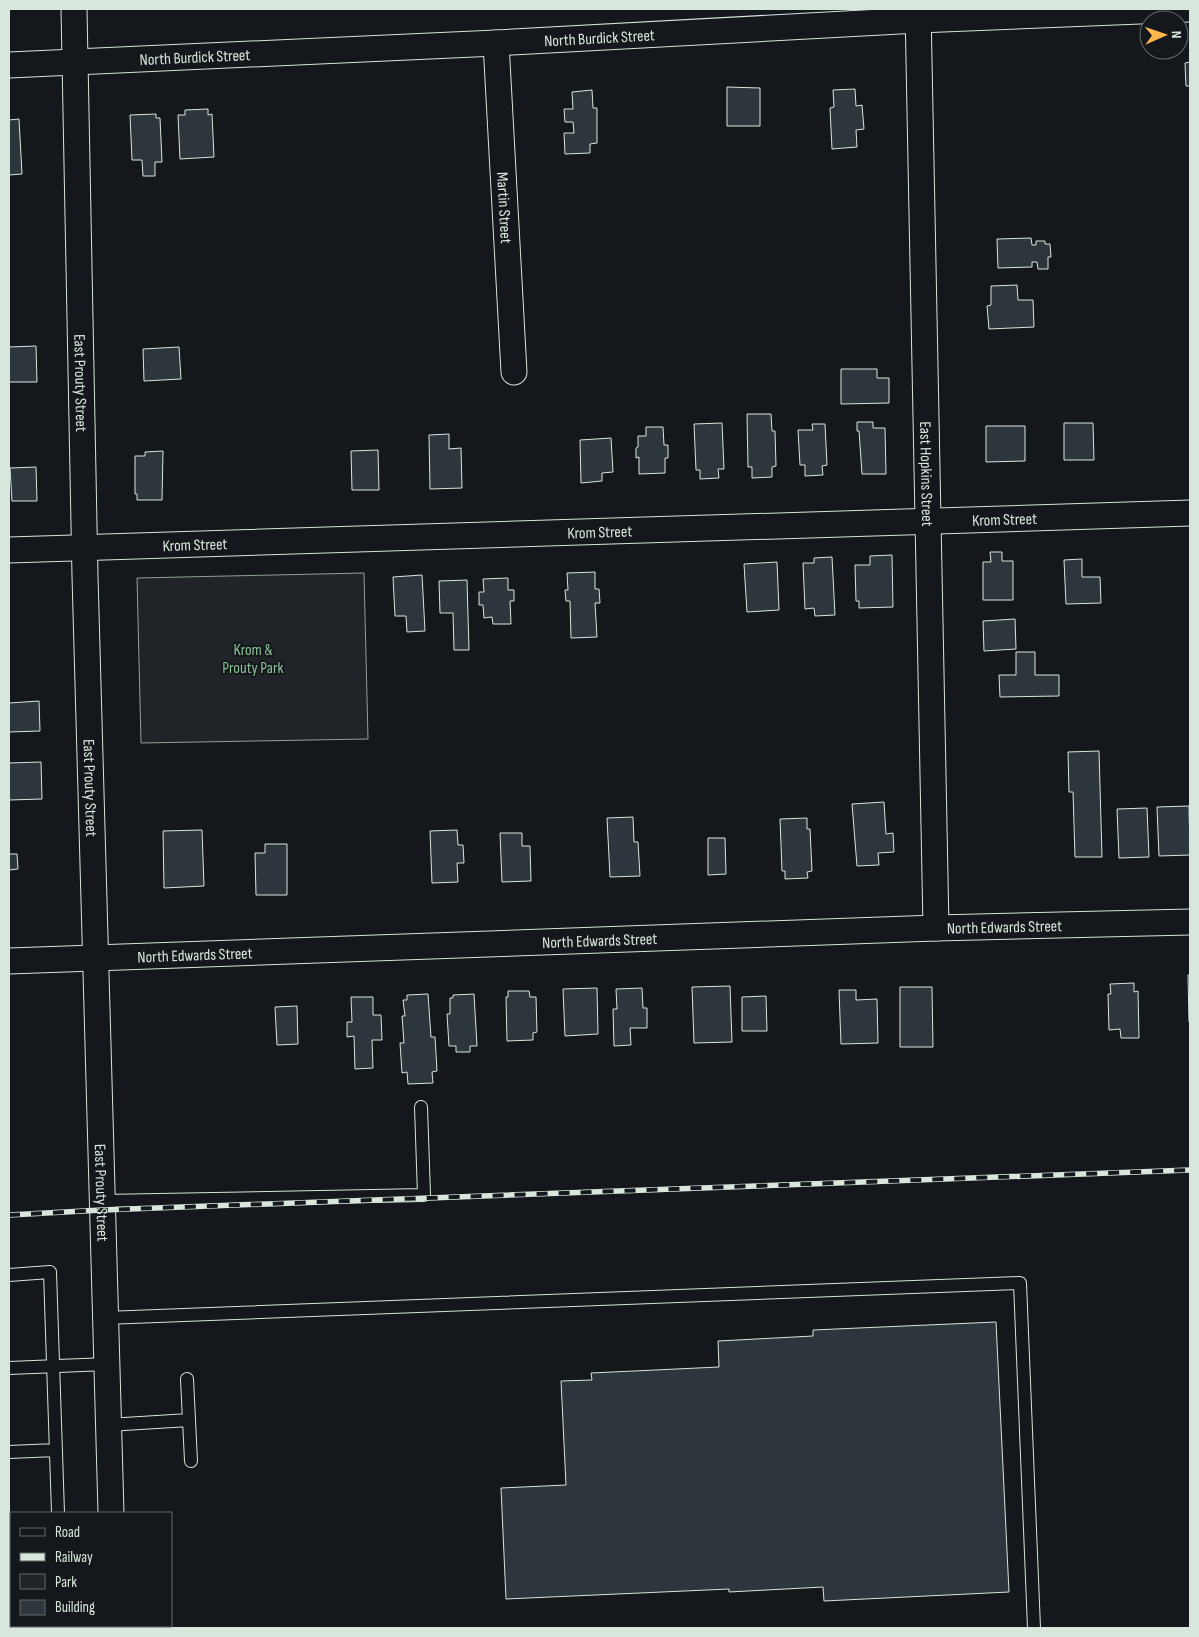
<svg xmlns="http://www.w3.org/2000/svg" width="1199" height="1637" font-family="'Sofia Sans Condensed',sans-serif">
<style>
.green{fill:#202428;stroke:#939e99}
.building{fill:#2c363c;stroke:#d8e6dc}
.lines{fill:none;stroke-linecap:round;stroke-linejoin:round}
.service-casing{stroke:#d8e6dc;stroke-width:14}
.minor-casing{stroke:#d8e6dc;stroke-width:27}
.service{stroke:#14181c;stroke-width:12}
.minor{stroke:#14181c;stroke-width:25}
.rail-casing{stroke:#d8e6dc;stroke-width:5.5}
.rail{stroke:#14181c;stroke-width:4;stroke-dasharray:11;stroke-linecap:butt}
.labels{text-anchor:middle;stroke-width:4;stroke-linejoin:round;paint-order:stroke}
.street-label{font-size:16px;fill:#d8e6dc;stroke:#14181c}
.park-label{font-size:16px;fill:#8ac095;stroke:#14181c}
</style>
<rect width="100%" height="100%" fill="#14181c"/>
<path class="green" d="M364 573 368 739 141 743 137 578Z"/>
<path class="building" d="M1190 62V86H1186L1185 63Z
M727 87 760 88V126H727Z
M855 89 856 106 862 105 864 129 856 130 857 147 832 149 830 108 834 107 833 90Z
M592 90 593 108H597V143L590 144V153L565 154 564 133H574L573 122H565L564 109H573L572 92Z
M208 109V115L212 114 214 157 180 159 178 115H185V110Z
M156 114V118H160L162 162H155V176H143L142 160H132L130 115Z
M19 119 22 174 9 175V120Z
M1031 238 1032 245H1036V241H1045V244H1050L1051 257H1048V269H1038L1037 262H1032V267L998 268 997 239Z
M1017 285 1018 300H1033L1034 327 989 329 987 306 991 305V286Z
M36 346 37 382H9V347Z
M179 347 181 379 144 381 143 349Z
M841 369H877V378H889V403L841 404Z
M747 414H771L772 431H775L776 466 772 467V477L752 478V467H748Z
M857 422H873V428H885L886 474H862L859 431H857Z
M722 423 724 469H718L719 478 700 479V470H696L694 424Z
M1064 423H1093L1094 460H1064Z
M812 424H825L827 465 822 466 823 475 805 476V465H800L798 430H813Z
M986 426H1025V461L986 462Z
M646 427H663L664 445H668V458H665V473L639 474V457L636 458V448L638 447V436H646Z
M449 434V449L461 448 462 488 430 489 429 435Z
M611 438 613 472 602 473V481L581 483 580 440Z
M378 450 379 490H352L351 451Z
M163 451 162 500H137V494H135V456H145V452Z
M36 467 37 501H12L10 468Z
M990 552H1002V561H1013V600H983V562H991Z
M892 555 893 607 859 608V601H856L855 565H870V556Z
M832 557 835 615 815 616 814 608 805 609 803 563H814V558Z
M1082 559V577H1100L1101 603 1066 604 1064 560Z
M777 562 779 610 747 612 744 564Z
M595 572V589H599L600 603H595L597 637 571 638 570 601H566L565 590H568L567 573Z
M422 575 425 631 407 632 406 616H395L393 577Z
M508 578V590H514V601H510L511 624H493L492 617 484 618 483 605H479V592H484L483 579Z
M467 580 469 650H454L453 613H440L439 581Z
M1015 619 1016 649 984 651 983 621Z
M1016 652H1035V675H1059V696L1000 697 999 675H1016Z
M39 701 40 731 9 732V703Z
M1099 751 1102 857H1075L1073 792H1069L1068 752Z
M41 762 42 799 9 800V763Z
M884 802 886 834 893 833 894 852 878 853 879 865 857 866 852 804Z
M1189 806 1190 855 1159 856 1157 807Z
M1147 808 1149 857 1119 858 1117 809Z
M633 817 634 842H638L640 876 610 877 607 818Z
M807 818V829H810L812 871 807 872 808 878 785 879V871H782L780 819Z
M202 830 204 886 164 888 163 831Z
M457 830 458 845H463L464 863H457L458 882 432 883 430 831Z
M500 833H522V846H530L531 881 502 882Z
M708 838H725L726 874 708 875Z
M265 844H287V895H256L255 853H265Z
M9 854H17L18 869 9 870Z
M1188 975H1190V1022H1189Z
M1134 983V992L1138 991 1139 1038H1121L1120 1029 1109 1030 1108 994H1111L1110 984Z
M730 986 732 1042 694 1043 692 987Z
M900 987H932L933 1047H900Z
M597 988 598 1034 565 1036 563 989Z
M642 988 643 1008H647V1028H630L631 1045 614 1046 613 1009H617L616 989Z
M839 990H856V1000L877 999 878 1043 841 1044Z
M508 991H529L530 997H536L537 1032 533 1033V1040L507 1041 506 997H508Z
M428 994 431 1037H435L437 1071 432 1072 433 1083 408 1084 407 1072 402 1073 400 1043H404L402 1016H405L403 1000H407V995Z
M474 994 477 1046H470V1052H456V1046H449L447 1014H450V998H453V995Z
M766 996 767 1031H742V997Z
M351 997H373V1015H381L382 1040H372L373 1068 355 1069 354 1036 347 1037V1022H352Z
M297 1006 298 1044 277 1045 275 1007Z
M996 1322 1009 1592 824 1601 823 1587 729 1592V1589L506 1599 501 1488 566 1485 561 1381 592 1380 591 1373 719 1367 718 1341 813 1336V1330Z"/>
<g class="lines">
<g class="service-casing">
<path id="service" d="M102 1201 424 1195 421 1107
M9 1275 50 1272 58 1513
M105 1318 1020 1283 1034 1628
M9 1368 107 1364
M187 1379 191 1461
M108 1425 189 1420
M9 1452 56 1450
M9 1617H11"/>
</g>
<g class="minor-casing">
<g id="minor">
<path id="s1" d="M74 9 85 576 111 1513"/>
<path id="s2" d="M918 9 936 928"/>
<path id="s3" d="M496 43 514 372"/>
<path id="s4" d="M9 65 496 43 918 20 1190 9"/>
<path id="s5" d="M9 550 1190 513"/>
<path id="s6" d="M9 961 936 928 1190 922"/>
<path d="M115 1626V1628"/>
</g>
</g>
<use href="#service" class="service"/>
<use href="#minor" class="minor"/>
<g class="rail-casing">
<path id="rail" d="M9 1215 102 1210 1190 1170"/>
</g>
<use href="#rail" class="rail"/>
</g>
<g class="labels">
<g class="street-label">
<text dy="6" stroke="none"><textPath href="#s4" startOffset="591">North Burdick Street</textPath></text>
<text dy="6" stroke="none"><textPath href="#s4" startOffset="186">North Burdick Street</textPath></text>
<text dy="6" stroke="none"><textPath href="#s3" startOffset="165">Martin Street</textPath></text>
<text dy="6" stroke="none"><textPath href="#s1" startOffset="374">East Prouty Street</textPath></text>
<text dy="6" stroke="none"><textPath href="#s2" startOffset="465">East Hopkins Street</textPath></text>
<text dy="6" stroke="none"><textPath href="#s5" startOffset="996">Krom Street</textPath></text>
<text dy="6" stroke="none"><textPath href="#s5" startOffset="591">Krom Street</textPath></text>
<text dy="6" stroke="none"><textPath href="#s5" startOffset="186">Krom Street</textPath></text>
<text dy="6" stroke="none"><textPath href="#s1" startOffset="779">East Prouty Street</textPath></text>
<text dy="6" stroke="none"><textPath href="#s6" startOffset="996">North Edwards Street</textPath></text>
<text dy="6" stroke="none"><textPath href="#s6" startOffset="591">North Edwards Street</textPath></text>
<text dy="6" stroke="none"><textPath href="#s6" startOffset="186">North Edwards Street</textPath></text>
<text dy="6" stroke="none"><textPath href="#s1" startOffset="1184">East Prouty Street</textPath></text>
</g>
<g class="park-label">
<text x="253" y="655">Krom &amp;<tspan x="253" dy="18">Prouty Park</tspan></text>
</g>
</g>
<rect width="1199" height="1637" fill="none" stroke="#d8e6dc" stroke-width="20"/>
<rect x="10" y="1512" width="162" height="115" fill="#14181c" stroke="#626a69"/>
<rect x="20" y="1528" width="25" height="8" fill="#14181c" stroke="#626a69"/>
<text x="55" y="1537" font-size="15" fill="#d8e6dc">Road</text>
<rect x="20" y="1553" width="25" height="8" fill="#d8e6dc" stroke="#626a69"/>
<text x="55" y="1562" font-size="15" fill="#d8e6dc">Railway</text>
<rect x="20" y="1574" width="25" height="15" fill="#202428" stroke="#626a69"/>
<text x="55" y="1587" font-size="15" fill="#d8e6dc">Park</text>
<rect x="20" y="1600" width="25" height="15" fill="#2c363c" stroke="#626a69"/>
<text x="55" y="1612" font-size="15" fill="#d8e6dc">Building</text>
<g transform="translate(1164 35) rotate(88)"><circle r="24" fill="#14181c" stroke="#626a69"/>
<path d="M0-4L9 19L0 12L-9 19Z" fill="#ffb74d"/>
<text y="-8" font-size="14" font-weight="bold" text-anchor="middle" fill="#d8e6dc">N</text>
</g>
</svg>
